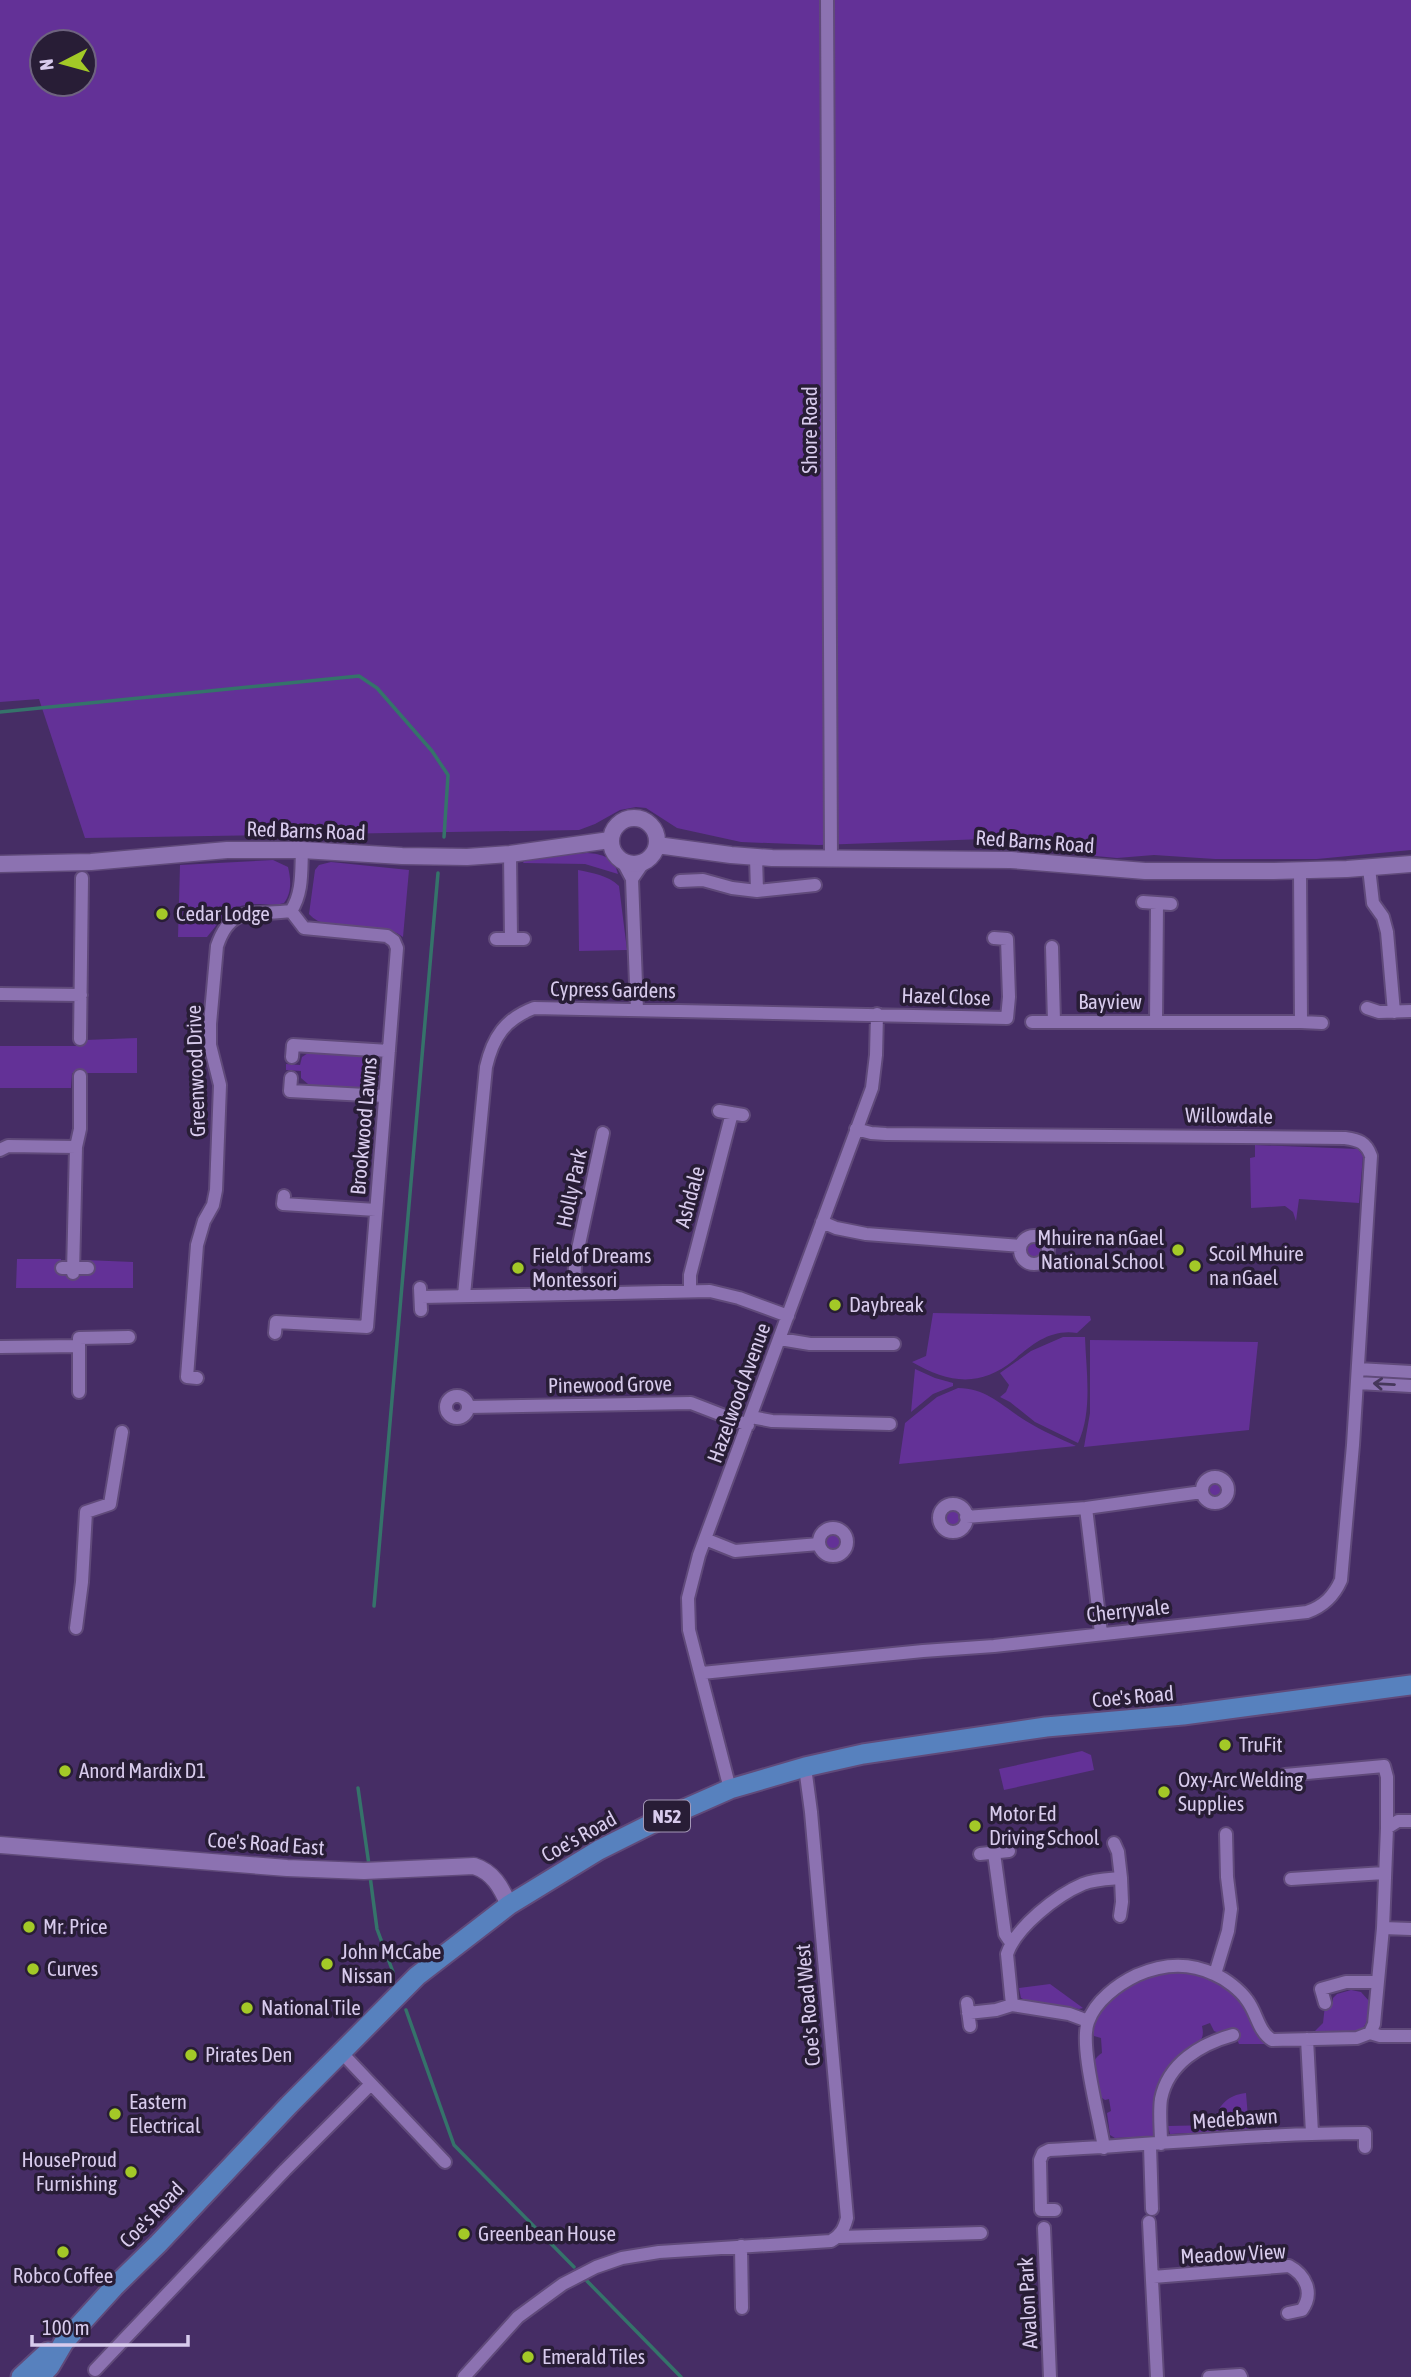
<svg xmlns="http://www.w3.org/2000/svg" width="1411" height="2377" font-family="'Asap Condensed',sans-serif">
<style>
.green{fill:#633197;fill-rule:evenodd}
.lines{fill:none;stroke-linecap:round;stroke-linejoin:round}
.stream{stroke:#35736a;stroke-width:3.5}
.minor-casing{stroke:#604a7a;stroke-width:16}
.tertiary-casing{stroke:#604a7a;stroke-width:19}
.primary-casing{stroke:#604a7a;stroke-width:23}
.minor{stroke:#8c72b1;stroke-width:12}
.tertiary{stroke:#8c72b1;stroke-width:16}
.primary{stroke:#5781be;stroke-width:19}
.oneway{stroke:#46375b}
.poi-dot{fill:#a3c927;stroke:#281d36;stroke-width:2.5}
.labels{text-anchor:middle;stroke-width:7;stroke-linejoin:round;paint-order:stroke}
.shield{fill:#281d36;stroke:#a397b6;stroke-width:2}
.shield-label{font-size:19px;font-weight:bold;fill:#d8cbed}
.street-label{font-size:21px;fill:#d8cbed;stroke:#281d36}
.poi-label{font-size:21px;fill:#d8cbed;stroke:#281d36;text-anchor:start}
</style>
<rect width="100%" height="100%" fill="#462d65"/>
<path class="green" d="M0 0H1411V850L1317 859H1215L1154 855 1117 858 987 846 985 839 819 845 741 842 677 828 646 808 636 807 620 810 595 824 579 830 85 838 39 699 0 702ZM42 42H84V84H42Z
M587 853C602 854 614 857 618 874L585 864 523 863 526 858Z
M273 860 288 867C291 879 292 893 284 903 275 906 266 904 256 904 228 904 223 918 207 937H178L180 865Z
M331 862 409 870 403 937C379 917 328 937 309 914L315 870 319 865Z
M578 870C592 873 608 875 619 886L627 950 579 951Z
M137 1038V1073H72L71 1088H0V1046H76L85 1040Z
M309 1050 368 1055 377 1057C378 1064 382 1068 380 1076 379 1082 375 1082 374 1088L370 1090 308 1087V1084L301 1078V1071L286 1070V1064L300 1065 302 1057 308 1053Z
M1255 1145 1358 1149 1363 1156 1359 1203 1299 1199 1296 1221 1293 1212 1285 1206 1251 1208 1250 1158 1255 1157Z
M1027 1250a8 8 0 1 1 16 0a8 8 0 1 1-16 0Z
M17 1259H61V1273H83L85 1260 133 1262V1288H16Z
M933 1313 1090 1316 1091 1320 1077 1333C1051 1329 1032 1344 1014 1360 980 1388 948 1383 912 1362L926 1356Z
M1063 1337H1085C1086 1370 1093 1411 1078 1443L1035 1422 1010 1402 1000 1397 1006 1392 1009 1385 1000 1373 1031 1351Z
M1090 1340 1258 1342 1249 1430 1084 1447 1090 1413Z
M915 1369 935 1378 953 1383V1386L933 1394 911 1412Z
M958 1388C987 1388 1003 1407 1026 1421 1042 1431 1059 1438 1076 1446L899 1464 905 1423 937 1397Z
M1208 1490a8 8 0 1 1 16 0a8 8 0 1 1-16 0Z
M944 1518a8 8 0 1 1 16 0a8 8 0 1 1-16 0Z
M825 1542a8 8 0 1 1 16 0a8 8 0 1 1-16 0Z
M1082 1751 1091 1755 1094 1770 1004 1790 999 1769Z
M1167 1969 1212 1976 1241 1997 1268 2044H1239L1233 2030 1219 2033 1214 2031 1210 2023 1202 2026C1207 2047 1189 2043 1180 2059 1169 2079 1163 2105 1155 2127L1154 2136 1115 2138 1110 2135 1107 2113 1111 2111 1109 2099 1105 2100 1099 2096C1096 2081 1086 2062 1102 2053L1101 2038 1094 2036C1087 2016 1114 1988 1131 1981 1142 1976 1155 1973 1167 1969Z
M1050 1984 1083 2008 1079 2009C1063 2004 1034 2005 1021 1998L1019 1988Z
M1351 1990 1361 1992 1369 2001C1369 2012 1369 2025 1359 2031H1315L1323 2023 1325 2005 1333 2003V1998L1337 1994Z
M1246 2093 1249 2130 1170 2134 1168 2126 1214 2125C1217 2106 1227 2095 1246 2093Z"/>
<g class="lines">
<path class="stream" d="M0 712 359 676 377 688 432 751 448 775 444 837
M374 1606 438 873
M358 1788 369 1865
M370 1876 377 1929 393 1972
M406 2010 454 2145 574 2267
M587 2281 681 2377"/>
<g class="minor-casing">
<path id="minor" d="M827 0 831 859
M510 854 511 939
M756 857 757 891
M623 862 632 879 637 1010
M1369 868 1373 903 1383 917 1387 932 1394 1012
M1300 871 1301 1022 1322 1023
M632 879 643 863
M680 881 703 880 732 888 757 891 815 885
M1143 902 1157 903 1156 1022H1301
M1157 903 1171 904
M496 939H524
M1052 947 1054 1022
M0 994 81 995
M1367 1008 1379 1012 1411 1011
M1032 1022H1156
M80 1039 82 878
M292 1057 293 1045 389 1051
M291 1078 290 1091 385 1096
M719 1111 743 1115
M0 1150 8 1146 76 1147
M284 1196 283 1204 376 1210
M822 1222 836 1228 866 1234 1020 1246
M1020 1250a14 14 0 1 1 28 0a14 14 0 1 1-28 0Z
M62 1268H88
M73 1273 76 1147 80 1129V1076
M420 1288 421 1310
M690 1291V1275L732 1113
M574 1292 575 1263 603 1133
M464 1295 486 1067C493 1037 505 1019 534 1008L1007 1018 1009 997 1007 939 994 938
M421 1297 710 1291 739 1298 788 1316
M275 1333 276 1322 367 1327 397 948 394 941 387 936 304 928 291 911
M780 1339 810 1344H894
M0 1347 79 1346
M1358 1369 1411 1372
M197 1378 187 1377 197 1245 204 1221 213 1205 216 1190 220 1085 210 1045V1024L217 946C231 904 253 916 291 911 303 893 301 871 302 850
M1358 1383 1411 1386
M79 1392V1338L129 1337
M446 1407a11 11 0 1 1 22 0a11 11 0 1 1-22 0Z
M468 1407 691 1403 748 1425
M751 1417 772 1421 890 1424
M1202 1490a13 13 0 1 1 26 0a13 13 0 1 1-26 0Z
M939 1518a14 14 0 1 1 28 0a14 14 0 1 1-28 0Z
M1086 1508 1202 1492
M966 1517 1086 1508 1101 1633
M819 1542a14 14 0 1 1 28 0a14 14 0 1 1-28 0Z
M705 1539 735 1551 819 1544
M76 1628 82 1582 86 1512 110 1504 122 1432
M702 1673 923 1651 994 1646 1307 1612C1324 1606 1334 1596 1341 1580L1353 1445 1371 1156C1366 1142 1359 1140 1345 1138L886 1134 871 1133 856 1129
M1285 1775 1384 1766 1387 1777V1828
M730 1789 689 1630 688 1598 699 1555 872 1088 876 1055 877 1014
M1114 1843 1118 1852 1121 1878
M994 1853 1005 1934 1009 1940H1014
M980 1854 1009 1851
M1291 1879 1384 1873
M1383 1928 1387 1828 1398 1821H1411
M1215 1974 1228 1931 1231 1909 1227 1877 1226 1834
M967 2003 970 2026
M1325 2003 1321 1989 1346 1982H1378
M1012 2005 1007 1954C1016 1927 1057 1895 1083 1884 1095 1879 1108 1879 1121 1878L1122 1902 1120 1916
M968 2013 996 2010 1012 2005 1069 2014 1088 2021
M1370 2033 1380 2036H1411
M1307 2039 1312 2133
M341 2052 445 2162
M1161 2144C1161 2129 1159 2113 1161 2099 1168 2063 1201 2044 1233 2035
M1150 2146 1152 2209
M1104 2148C1100 2120 1079 2045 1088 2022 1095 2001 1118 1984 1137 1975 1162 1964 1189 1962 1214 1974 1226 1979 1240 1990 1247 2000 1257 2013 1258 2031 1272 2040L1357 2038 1370 2033 1374 2024 1383 1928 1411 1929
M1055 2210H1041L1040 2160 1043 2153 1049 2150C1154 2145 1260 2133 1365 2133V2147
M1149 2222 1157 2377
M1044 2228 1050 2377
M839 2237 981 2233
M741 2246 742 2308
M1153 2277 1289 2266C1306 2275 1314 2293 1302 2310L1288 2313
M95 2370 285 2170 371 2084
M464 2377 518 2317 563 2284 596 2267 622 2258 659 2252 831 2241C841 2235 844 2229 847 2218L811 1812 805 1767
M1209 2377 1240 2375 1241 2377"/>
</g>
<g class="tertiary-casing">
<path id="tertiary" d="M611 841a23 23 0 1 1 46 0a23 23 0 1 1-46 0Z
M657 845 731 855 772 858 1011 860 1145 871H1274L1347 869 1411 864
M0 864 91 862 227 850H302L402 856 467 857 510 854 610 840
M0 1845 287 1868 364 1871 474 1866C493 1872 501 1887 509 1905"/>
</g>
<g class="primary-casing">
<path id="primary" d="M21 2377 48 2352
M40 2377 50 2366 64 2342 114 2287 158 2244 289 2105 417 1976 509 1905 599 1850 653 1823 730 1789 805 1767 863 1754 1046 1727 1183 1715 1411 1685"/>
</g>
<use href="#minor" class="minor"/>
<use href="#tertiary" class="tertiary"/>
<use href="#primary" class="primary"/>
</g>
<defs><path id="oneway-shaft" d="M-6 0H5M1.5-3L5.5 0L1.5 3" fill="none" stroke-width="1.6" stroke-linecap="round" stroke-linejoin="round" transform="scale(1.75)"/></defs>
<use class="oneway" href="#oneway-shaft" transform="translate(1384 1384) rotate(-177)"/>
<g class="poi-dot">
<circle cx="162" cy="914" r="7"/>
<circle cx="1178" cy="1250" r="7"/>
<circle cx="1195" cy="1266" r="7"/>
<circle cx="518" cy="1268" r="7"/>
<circle cx="835" cy="1305" r="7"/>
<circle cx="1225" cy="1745" r="7"/>
<circle cx="65" cy="1771" r="7"/>
<circle cx="1164" cy="1792" r="7"/>
<circle cx="975" cy="1826" r="7"/>
<circle cx="29" cy="1927" r="7"/>
<circle cx="327" cy="1964" r="7"/>
<circle cx="33" cy="1969" r="7"/>
<circle cx="247" cy="2008" r="7"/>
<circle cx="191" cy="2055" r="7"/>
<circle cx="115" cy="2114" r="7"/>
<circle cx="131" cy="2172" r="7"/>
<circle cx="464" cy="2234" r="7"/>
<circle cx="63" cy="2252" r="7"/>
<circle cx="528" cy="2357" r="7"/>
</g>
<g class="labels">
<rect class="shield" x="644" y="1800.5" width="46" height="31" rx="5"/>
<g class="shield-label">
<text x="667" y="1823">N52</text>
</g>
<g class="street-label">
<text transform="translate(810 430) rotate(-90)" y="7">Shore Road</text>
<text transform="translate(306 831) rotate(2)" y="7">Red Barns Road</text>
<text transform="translate(1035 842) rotate(4)" y="7">Red Barns Road</text>
<text transform="translate(613 990) rotate(1)" y="7">Cypress Gardens</text>
<text transform="translate(946 997) rotate(2)" y="7">Hazel Close</text>
<text x="1110" y="1009">Bayview</text>
<text transform="translate(196 1071) rotate(-92)" y="7">Greenwood Drive</text>
<text transform="translate(1229 1116) rotate(1)" y="7">Willowdale</text>
<text transform="translate(364 1126) rotate(-85)" y="7">Brookwood Lawns</text>
<text transform="translate(572 1188) rotate(-78)" y="7">Holly Park</text>
<text transform="translate(690 1197) rotate(-75)" y="7">Ashdale</text>
<text transform="translate(610 1385) rotate(-1)" y="7">Pinewood Grove</text>
<text transform="translate(739 1393) rotate(-70)" y="7">Hazelwood Avenue</text>
<text transform="translate(1128 1611) rotate(-6)" y="7">Cherryvale</text>
<text transform="translate(1133 1697) rotate(-5)" y="7">Coe's Road</text>
<text transform="translate(579 1837) rotate(-29)" y="7">Coe's Road</text>
<text transform="translate(266 1844) rotate(4)" y="7">Coe's Road East</text>
<text transform="translate(808 2005) rotate(-95)" y="7">Coe's Road West</text>
<text transform="translate(1235 2119) rotate(-4)" y="7">Medebawn</text>
<text transform="translate(152 2215) rotate(-46)" y="7">Coe's Road</text>
<text transform="translate(1233 2254) rotate(-3)" y="7">Meadow View</text>
<text transform="translate(1028 2303) rotate(-93)" y="7">Avalon Park</text>
</g>
<g class="poi-label">
<text x="176" y="921">Cedar Lodge</text>
<text x="1164" y="1245" text-anchor="end">Mhuire na nGael<tspan x="1164" dy="24">National School</tspan></text>
<text x="1209" y="1261">Scoil Mhuire<tspan x="1209" dy="24">na nGael</tspan></text>
<text x="532" y="1263">Field of Dreams<tspan x="532" dy="24">Montessori</tspan></text>
<text x="849" y="1312">Daybreak</text>
<text x="1239" y="1752">TruFit</text>
<text x="79" y="1778">Anord Mardix D1</text>
<text x="1178" y="1787">Oxy-Arc Welding<tspan x="1178" dy="24">Supplies</tspan></text>
<text x="989" y="1821">Motor Ed<tspan x="989" dy="24">Driving School</tspan></text>
<text x="43" y="1934">Mr. Price</text>
<text x="341" y="1959">John McCabe<tspan x="341" dy="24">Nissan</tspan></text>
<text x="47" y="1976">Curves</text>
<text x="261" y="2015">National Tile</text>
<text x="205" y="2062">Pirates Den</text>
<text x="129" y="2109">Eastern<tspan x="129" dy="24">Electrical</tspan></text>
<text x="117" y="2167" text-anchor="end">HouseProud<tspan x="117" dy="24">Furnishing</tspan></text>
<text x="478" y="2241">Greenbean House</text>
<text x="63" y="2283" text-anchor="middle">Robco Coffee</text>
<text x="542" y="2364">Emerald Tiles</text>
</g>
</g>
<g transform="translate(63 63) rotate(264)"><circle r="33" fill="#281d36" stroke="#6e637f" stroke-width="2"/>
<path d="M0-5L12 26L0 18L-12 26Z" fill="#a3c927"/>
<text y="-10" font-size="19" font-weight="bold" text-anchor="middle" fill="#d8cbed">N</text>
</g>
<path d="M32 2335v10h156v-10" fill="none" stroke="#d8cbed" stroke-width="3.5"/>
<text x="42" y="2335" font-size="21" fill="#d8cbed" stroke="#281d36" stroke-width="5" paint-order="stroke">100 m</text>
</svg>
